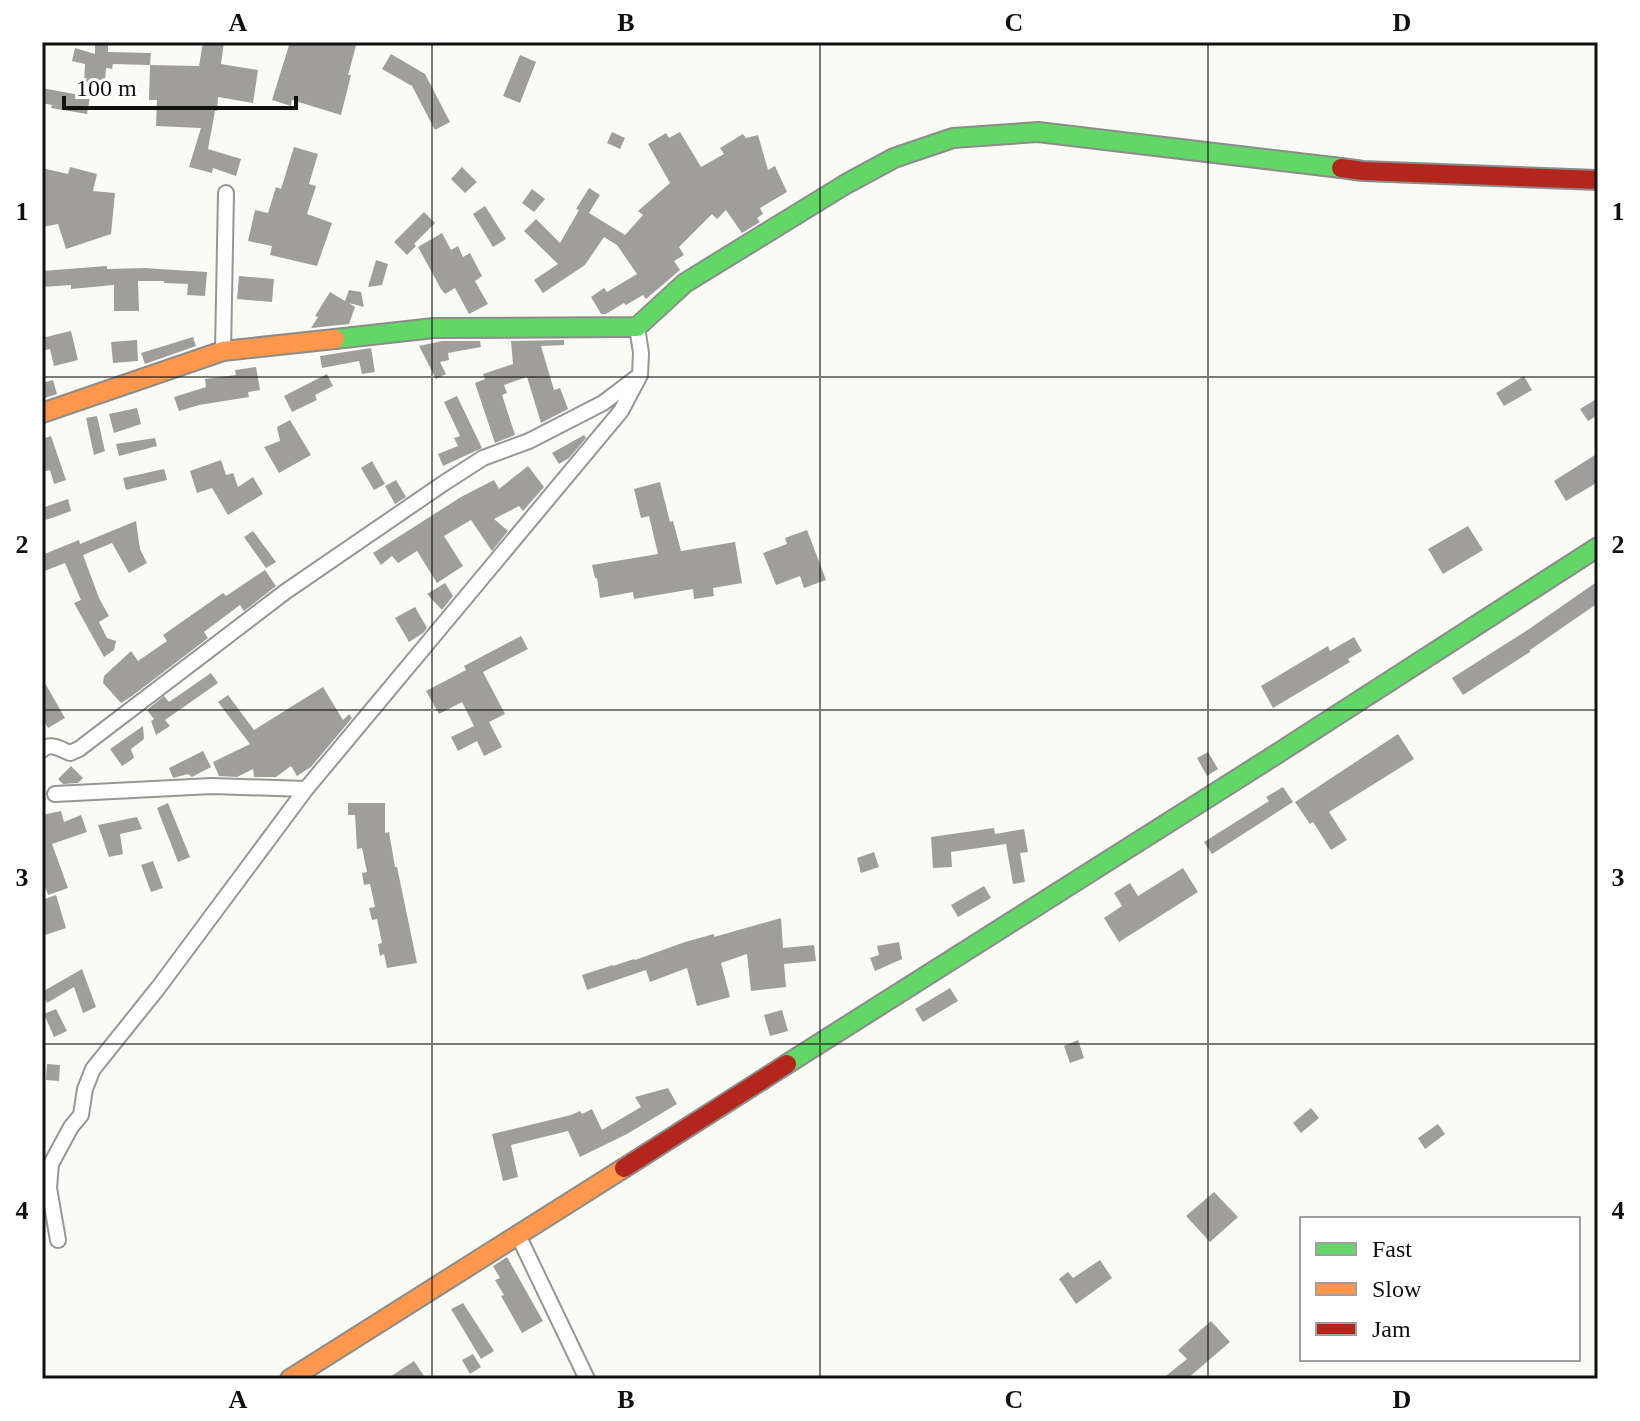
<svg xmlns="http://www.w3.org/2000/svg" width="1640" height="1421" font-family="Georgia,serif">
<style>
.building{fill:#9f9e9b}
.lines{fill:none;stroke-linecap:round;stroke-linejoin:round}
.street-casing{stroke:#969694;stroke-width:18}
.fast-casing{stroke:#8c8c8a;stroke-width:22}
.slow-casing{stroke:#8c8c8a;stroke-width:22}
.jam-casing{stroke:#8c8c8a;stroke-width:22}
.street{stroke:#fefefe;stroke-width:14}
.fast{stroke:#63d668;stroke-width:18}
.slow{stroke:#ff974d;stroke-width:18}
.jam{stroke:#b3261e;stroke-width:18}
.grid{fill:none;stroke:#101010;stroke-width:2;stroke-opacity:0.55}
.neatline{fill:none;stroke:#101010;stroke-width:3}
.grid-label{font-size:26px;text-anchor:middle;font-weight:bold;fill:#101010}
</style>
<rect width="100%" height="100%" fill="#fbfbf6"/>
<path class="building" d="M95 42H108V52L151 53 150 65 113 64 112 69 106 68 105 83 84 82 85 64 72 61 75 48 95 54Z
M203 42H224L221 64 258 70 253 103 218 97 217 111H215L208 149 241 159 236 176 213 168 212 173 189 167 201 128 156 126 157 100H149L150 65 199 66Z
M290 42H357L348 75H351L341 115 292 100 291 106 272 100Z
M391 54 425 74 450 122 435 130 412 86 382 69Z
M520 55 536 62 520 103 503 96Z
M42 88 90 97 87 114 51 108 52 105 42 103Z
M612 132 625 138 620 149 607 143Z
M680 132 701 167 724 154 720 148 743 134 746 138 758 135 768 170 775 166 787 192 760 208 763 214 757 218 760 222 742 233 726 210 717 219 712 214 679 247 684 255 674 261 680 270 646 299 643 295 626 305 624 303 606 314H601L591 297 604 288 607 292 637 274 617 245 604 237 585 265 543 293 534 280 558 264 524 231 536 219 560 243 579 210 576 209 589 188 600 195 589 213 625 235 643 215 638 211 670 183 648 144 666 133 669 138Z
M294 147 318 154 309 184 316 186 307 214 332 223 317 266 270 255 272 246 248 241 255 210 268 213 276 187 281 189Z
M70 167 97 174 93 191 115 193 111 234 66 249 58 224 42 227V168L68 174Z
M462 167 477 182 465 193 451 179Z
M532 189 545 199 534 212 522 203Z
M485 206 506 239 493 247 473 214Z
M424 212 435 223 414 244 416 246 407 255 394 242Z
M442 233 451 250 458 246 463 257 470 253 482 276 475 281 488 304 469 314 455 288 445 294 441 289 418 247Z
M376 260 388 264 382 285 368 287Z
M107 266V269L144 268 207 272 205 296 187 295 188 284 164 283V281H138L139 311H114V285L71 289V285L42 287V271Z
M239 276 274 279 272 302 237 299Z
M349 290 361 292 364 307 349 303 355 307 349 324 311 328 318 317 315 316 330 292 345 301Z
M71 331 78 360 54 366 50 349 42 351V338Z
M193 337 196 346 145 364 141 353Z
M137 340 138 361 113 363 111 342Z
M564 340V345L541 346 554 390 560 388 568 409 541 423 527 377 504 385 507 393 502 395 515 435 495 443 475 383 485 379 483 374 513 364 511 341Z
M442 341H480L481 347 448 353 449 360 440 362 446 374 436 379 419 346Z
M371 348 375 372 362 374 359 361 322 368 320 356Z
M256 367 260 390 248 392 249 397 199 405 179 411 174 397 206 387 205 379 236 375 235 370Z
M327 374 333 386 315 395 317 400 292 412 284 396Z
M1524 376 1532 390 1504 406 1496 393Z
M53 380 57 394 42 399V383Z
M457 396 482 448 443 466 438 454 458 446 454 438 460 436 444 402Z
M1598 398V415L1588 421 1580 409Z
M137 408 141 424 114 433 109 414Z
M97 416 105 451 94 455 86 418Z
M290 420 311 455 279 473 264 447 280 441 277 427Z
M584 435 586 438 569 458 559 464 552 453Z
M51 436 66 480 54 484 50 470 42 472V446H44L42 439Z
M155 438 157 446 119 456 116 444Z
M1598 453V482L1566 501 1554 481Z
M221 460 226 475 233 473 238 487 253 477 263 494 228 515 212 488 197 493 190 471Z
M372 461 385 484 374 490 361 468Z
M528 466 544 487 523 511 519 506 494 519 508 531 492 551 471 520 444 536 463 566 437 583 417 551 398 563 392 556 381 565 373 553 461 497 494 480 499 489Z
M164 469 167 480 126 490 123 478Z
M396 480 406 497 395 504 385 486Z
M660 482 670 522 673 521 681 551 735 542 742 583 713 588 714 596 694 599 693 589 634 599 633 592 600 598 597 578H595L592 565 658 554 649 516 641 518 634 489Z
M68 499 71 511 46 520 42 508Z
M136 521 140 549 147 563 129 573 112 543 83 555 99 598 109 616 99 622 107 638 116 641 114 650 104 657 74 603 81 600 65 563 42 572V555L79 540 80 544Z
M1468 526 1483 550 1443 574 1428 549Z
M807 530 826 580 804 588 800 576 776 585 763 553 787 544 785 538Z
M253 531 276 562 266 568 244 537Z
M265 570 276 586 244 611 240 605 204 632 208 638 132 696 121 703 103 683 104 676 131 651 138 661 167 641 163 635 223 593 226 596Z
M1598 581V603L1530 650V652L1463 695 1452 678 1529 629Z
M445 583 453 596 442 610 427 594Z
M415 607 427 628 423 633 409 642 395 618Z
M521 636 528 649 483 672 505 714 489 722 502 747 484 756 477 741 458 751 451 737 474 726 462 702 439 714 426 691 466 670 464 666Z
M1354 637 1362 651 1348 659 1350 662 1273 708 1261 686 1328 646 1330 651Z
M211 673 218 683 165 720 170 726 156 735 151 721 154 719 147 710 164 696 169 702Z
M42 678 65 718 48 728 42 718Z
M323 687 343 720 349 714 352 718 311 767 297 776 291 766 276 777H254L253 769 237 777 219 776 213 762 250 744 218 702 228 695 254 730Z
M143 726 144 739 131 749 134 758 122 766 110 749Z
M1398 734 1414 759 1329 812 1347 840 1331 850 1313 822 1310 824 1295 802Z
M203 751 211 767 192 777 188 774 173 778 169 768Z
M1208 752 1218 769 1207 776 1197 758Z
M71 766 83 778 78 783 63 784 58 779Z
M1283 787 1293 802 1212 854 1204 842 1269 801 1266 797Z
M168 803 190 857 178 862 157 808Z
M348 803H385V833L389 832 395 867H397L417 963 387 968 384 954 380 956 378 944 382 943 377 919 372 920 369 908 375 907 370 884 364 885 362 873 367 872 362 848 357 849 355 815H348Z
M61 811 64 822 81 815 87 832 52 844 68 888 48 895 42 878V815Z
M137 817 142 829 120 834 123 854 109 857 98 825Z
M994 828 995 834 1024 829 1028 852 1020 853 1025 882 1013 884 1006 844 951 852 952 867 933 868 931 837Z
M874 852 879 867 861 873 857 858Z
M153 861 163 888 151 892 141 865Z
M1183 868 1198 892 1119 942 1104 918 1122 906 1114 893 1130 883 1138 896Z
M984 886 991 898 958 917 951 905Z
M56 895 66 928 45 935 42 926V900Z
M781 918 783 948 814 945 816 961 784 964 786 987 751 991 747 954 721 963 730 997 697 1006 687 968 650 982 646 970 587 990 582 975 613 965V966L634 959 635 960 685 942 714 934V937Z
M899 942 902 959 875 971 870 958 879 955 877 946Z
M82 969 96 1007 83 1013 74 987 47 1003 42 992Z
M950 988 958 1001 923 1022 915 1009Z
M56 1009 67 1031 54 1037 44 1014Z
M782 1010 788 1031 770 1036 764 1015Z
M1078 1040 1084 1058 1070 1063 1064 1046Z
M47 1064 60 1065 59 1081 46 1080Z
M668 1088 677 1104 627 1134 580 1157 568 1131 511 1145 518 1177 503 1181 492 1134 571 1115 580 1111 582 1114 592 1109 602 1130 641 1107 635 1097Z
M1311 1108 1319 1118 1301 1133 1293 1123Z
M1438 1124 1445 1134 1425 1149 1418 1138Z
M1214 1192 1238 1217 1210 1242 1186 1216Z
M507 1257 543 1321 522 1333 501 1296 504 1295 495 1280 500 1278 493 1266Z
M1100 1260 1112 1278 1076 1304 1059 1279 1068 1272 1073 1278Z
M463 1303 494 1351 481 1359 451 1309Z
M1211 1321 1230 1342 1187 1379H1162L1187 1359 1178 1350Z
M473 1354 481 1367 470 1374 462 1360Z
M414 1361 426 1379H387Z"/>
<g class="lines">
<g class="street-casing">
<path id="street" d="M223 351 226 193
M42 750C51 742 60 749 70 753L79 749 285 592 444 483 483 458 529 441 603 403 640 375 641 353 637 327
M55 794 212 786 306 789
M518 1235 587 1379
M58 1240 49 1188 51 1164 71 1127 81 1115 85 1089 93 1069 158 988 306 789 621 411 640 375"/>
</g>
<g class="fast-casing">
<path id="fast" d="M335 339 434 328 637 327 685 283 846 184 894 158 953 138 1038 132 1341 168
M787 1064 1272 757 1598 547"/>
</g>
<g class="slow-casing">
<path id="slow" d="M42 413 223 351 335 339
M290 1379 624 1168"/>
</g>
<g class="jam-casing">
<path id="jam" d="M1341 168 1363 171 1598 180
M624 1168 787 1064"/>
</g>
<use href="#street" class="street"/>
<use href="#fast" class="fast"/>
<use href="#slow" class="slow"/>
<use href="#jam" class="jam"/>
</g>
<path class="grid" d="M432 42V1379M820 42V1379M1208 42V1379M42 377H1598M42 710H1598M42 1044H1598"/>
<rect width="1640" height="1421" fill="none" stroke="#ffffff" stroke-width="88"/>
<rect x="1300" y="1217" width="280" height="144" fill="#ffffff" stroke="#9f9f9f" stroke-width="2"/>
<rect x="1316" y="1243" width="40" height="12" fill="#63d668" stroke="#9f9f9f" stroke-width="2"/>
<text x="1372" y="1257" font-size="24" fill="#101010">Fast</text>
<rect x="1316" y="1283" width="40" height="12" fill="#ff974d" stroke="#9f9f9f" stroke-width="2"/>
<text x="1372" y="1297" font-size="24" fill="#101010">Slow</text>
<rect x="1316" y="1323" width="40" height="12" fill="#b3261e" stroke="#9f9f9f" stroke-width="2"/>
<text x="1372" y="1337" font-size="24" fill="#101010">Jam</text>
<path d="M64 96v12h232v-12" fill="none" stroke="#101010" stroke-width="4"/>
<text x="76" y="96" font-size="24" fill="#101010" stroke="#ffffff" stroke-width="6" paint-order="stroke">100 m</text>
<rect x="44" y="44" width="1552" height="1333" class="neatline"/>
<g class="grid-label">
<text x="238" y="31">A</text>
<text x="626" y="31">B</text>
<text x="1014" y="31">C</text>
<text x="1402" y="31">D</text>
<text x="22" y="220">1</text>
<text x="1618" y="220">1</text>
<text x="22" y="553">2</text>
<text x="1618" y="553">2</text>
<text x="22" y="886">3</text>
<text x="1618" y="886">3</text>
<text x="22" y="1219">4</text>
<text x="1618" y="1219">4</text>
<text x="238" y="1408">A</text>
<text x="626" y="1408">B</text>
<text x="1014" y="1408">C</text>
<text x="1402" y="1408">D</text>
</g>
</svg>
